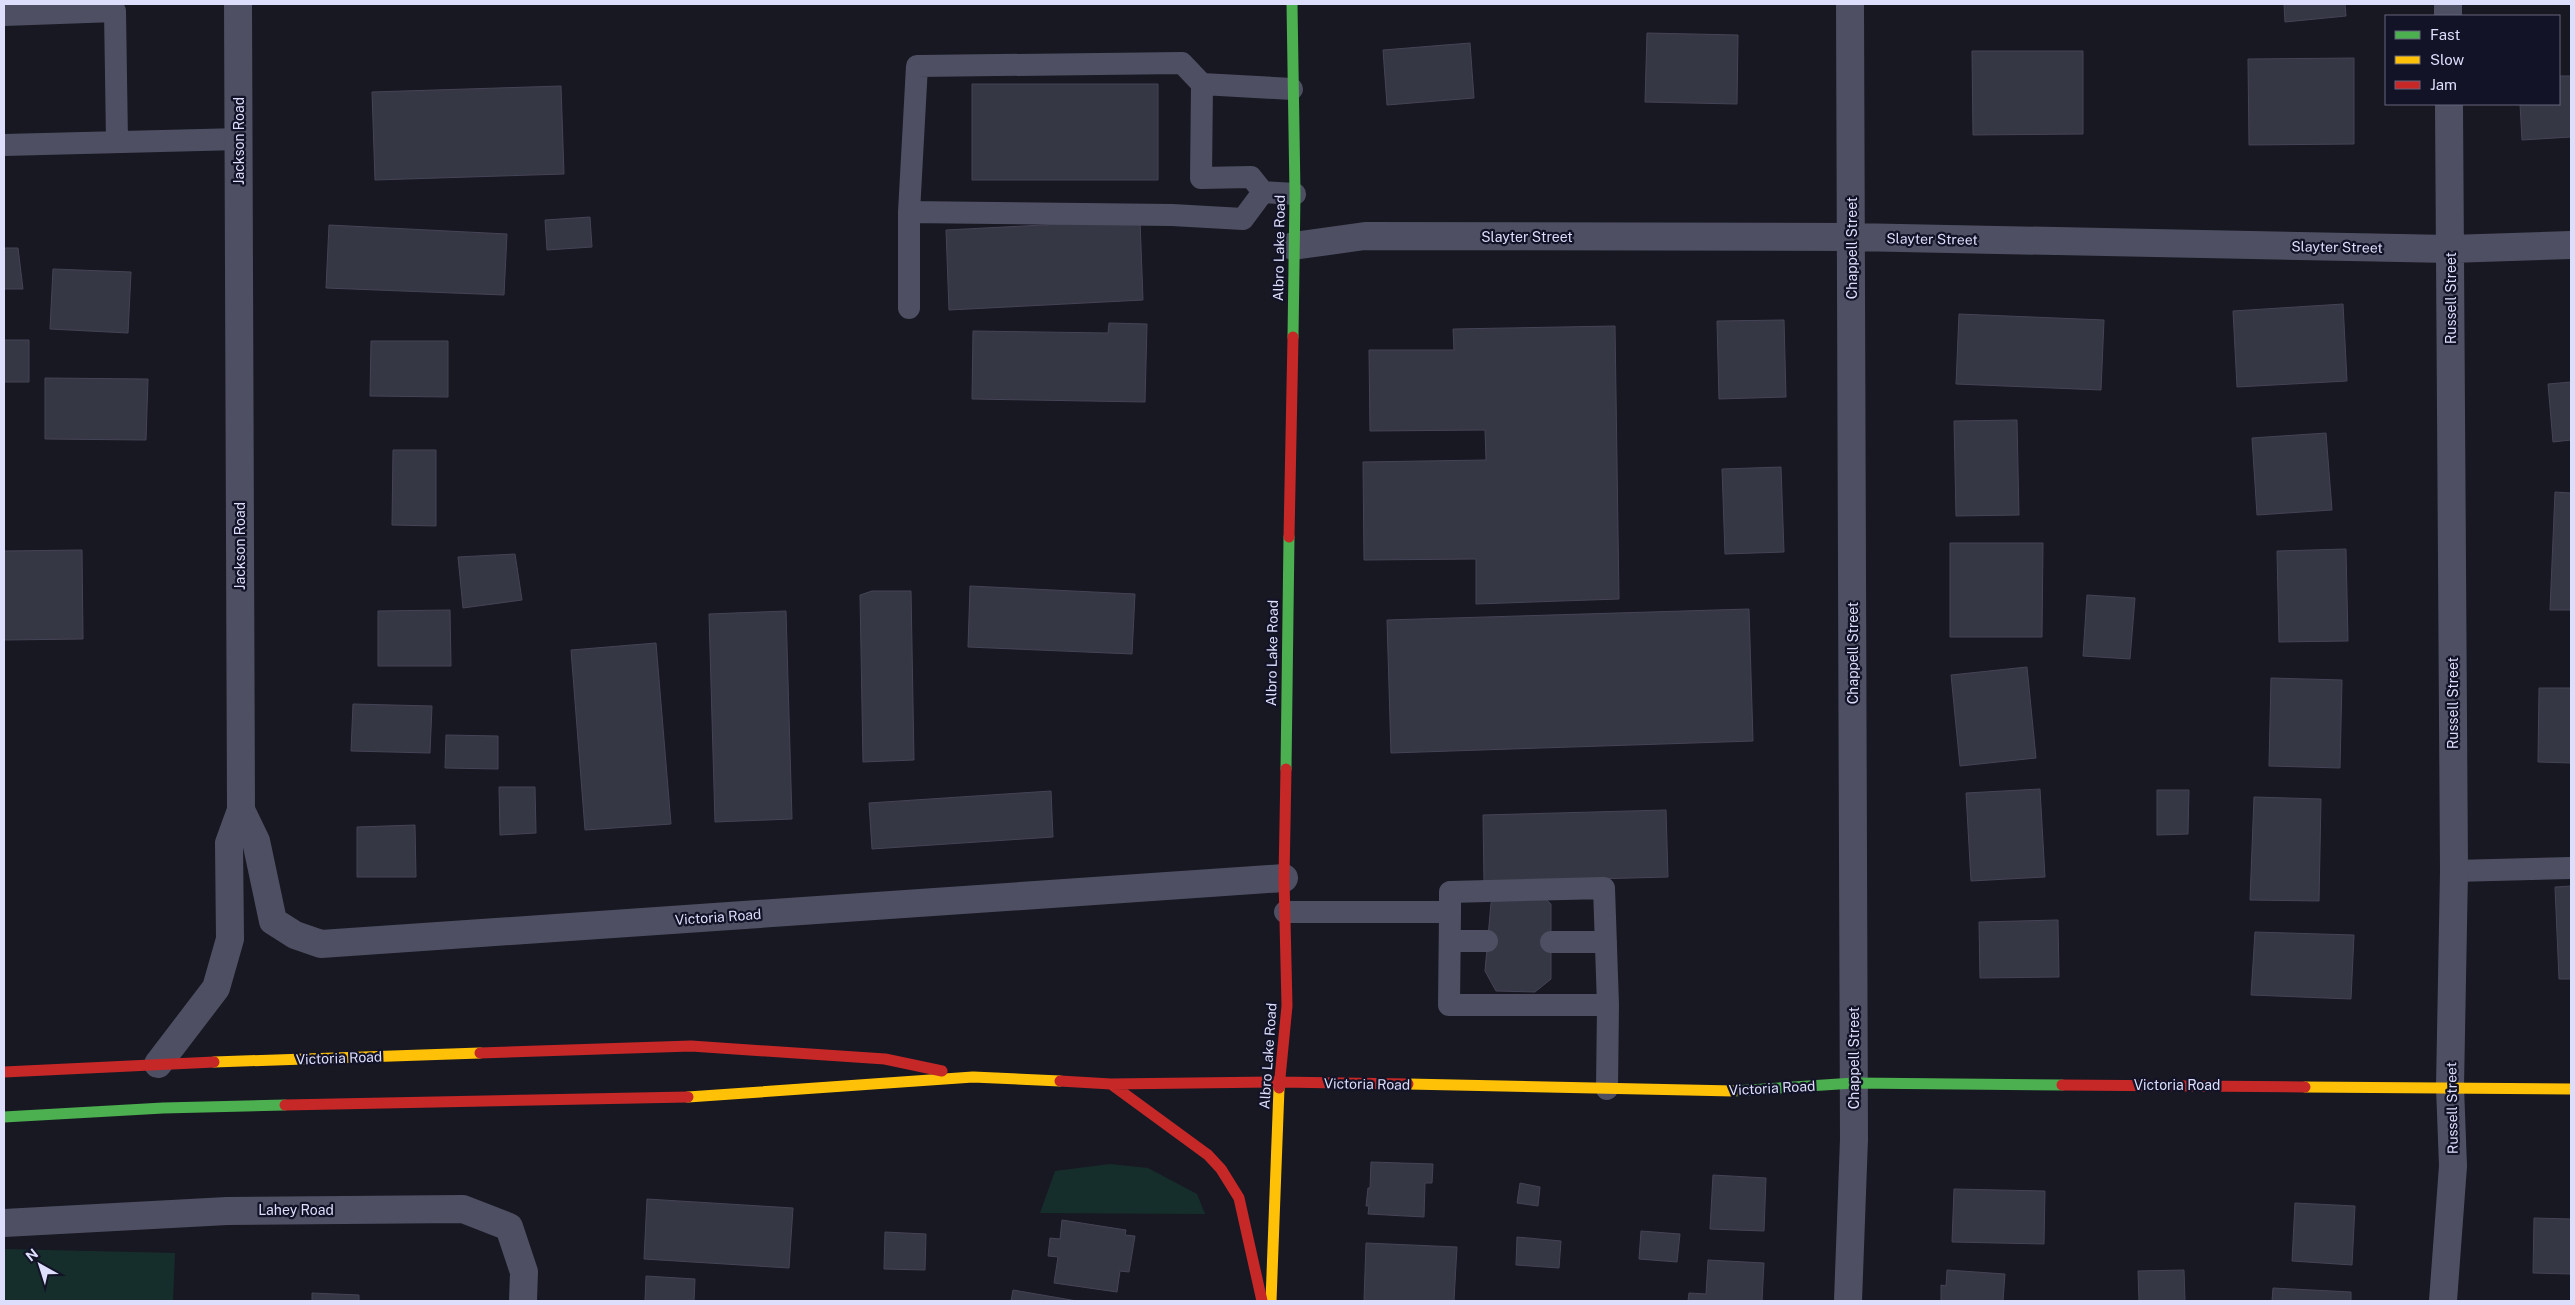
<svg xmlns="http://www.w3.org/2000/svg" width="2575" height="1305" font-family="'Public Sans',sans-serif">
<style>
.green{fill:#162e2b}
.building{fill:#363744;stroke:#454356}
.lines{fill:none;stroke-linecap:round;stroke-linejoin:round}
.lane{stroke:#4e4f62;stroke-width:22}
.street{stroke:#4e4f62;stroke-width:28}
.fast{stroke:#4caf50;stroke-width:11}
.slow{stroke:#ffc107;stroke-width:11}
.jam{stroke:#c62828;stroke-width:11}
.labels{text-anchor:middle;stroke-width:4.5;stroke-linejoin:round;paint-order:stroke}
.street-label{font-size:14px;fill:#dddefc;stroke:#131328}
</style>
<rect width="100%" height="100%" fill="#181823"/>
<path class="green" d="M1110 1164 1148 1168 1197 1194 1205 1214 1040 1213 1055 1171Z
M4 1249 175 1253 173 1301H4Z"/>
<path class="building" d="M2284 4H2345L2346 16 2285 22Z
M1647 33 1738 35 1737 104 1645 102Z
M1470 43 1474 98 1387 105 1383 50Z
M1972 51H2083V134L1973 135Z
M2354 58V144L2249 145 2248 59Z
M2559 76H2571V137L2522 140 2520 104H2559Z
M972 84H1158V180H972Z
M561 86 564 174 375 180 372 92Z
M590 217 592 247 547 250 545 220Z
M1140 220 1143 300 949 310 946 230Z
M329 225 507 234 504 295 326 288Z
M4 248H18L23 289H4Z
M53 269 131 272 128 333 50 329Z
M2343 304 2347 381 2237 387 2233 311Z
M1959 314 2104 320 2101 390 1956 384Z
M1784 320 1786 397 1719 399 1717 321Z
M1109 323 1147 324 1145 402 972 399 973 331 1108 333Z
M1615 326 1619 599 1476 604V559L1364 560 1363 462 1486 460 1485 430 1370 431 1369 350H1454L1453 329Z
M4 340H29V382H4Z
M371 341H448V397L370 396Z
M45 378 148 379 146 440 45 439Z
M2571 382V440L2553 442 2548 384Z
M2017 420 2019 515 1956 516 1954 421Z
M2326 433 2332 510 2257 515 2252 438Z
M393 450H436V526L392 525Z
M1781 467 1784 552 1725 554 1722 469Z
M2555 492 2571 493V610H2550Z
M1950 543H2043L2042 637H1950Z
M2346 549 2348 641 2279 642 2277 551Z
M82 550 83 639 4 640V551Z
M515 554 522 600 463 608 458 557Z
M970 586 1135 594 1132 654 968 647Z
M872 591H911L914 760 863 762 860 595Z
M2087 595 2135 598 2130 659 2083 656Z
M1749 609 1753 741 1391 753 1387 620Z
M450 610 451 666H378V611Z
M786 611 792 819 715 822 709 614Z
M656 643 671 824 585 830 571 650Z
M2027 667 2036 758 1960 766 1951 675Z
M2271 678 2342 680 2340 768 2269 766Z
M2539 688H2571V763L2538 762Z
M353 704 432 706 430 753 351 751Z
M446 735 498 736V769L445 768Z
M499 787H535L536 833 500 835Z
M2040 789 2045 877 1971 881 1966 793Z
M2157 790H2189L2188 834 2157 835Z
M1051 791 1053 837 872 849 869 803Z
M2254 797 2321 799 2319 901 2250 900Z
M1666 810 1668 877 1484 882 1483 815Z
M415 825 416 877H357V827Z
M2571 886V979H2559L2555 887Z
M1505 891H1537L1551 904V979L1535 992 1496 991 1485 971 1491 903Z
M2058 920 2059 977 1980 978 1979 922Z
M2255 932 2354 935 2351 999 2251 995Z
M1371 1162 1433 1164 1432 1183H1425L1424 1217 1368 1214 1369 1206H1366L1368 1188H1370Z
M1713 1175 1766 1178 1764 1231 1710 1229Z
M1520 1183 1540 1187 1538 1206 1517 1203Z
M1954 1189 2045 1191 2044 1244 1952 1242Z
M647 1199 793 1208 789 1268 644 1259Z
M2295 1203 2355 1206 2352 1265 2292 1261Z
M2534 1218 2571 1219V1274L2533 1273Z
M1062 1220 1126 1230 1125 1235 1135 1236 1129 1272 1120 1271 1117 1292 1054 1283 1058 1257 1048 1256 1050 1238 1060 1239Z
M1641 1231 1680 1234 1677 1262 1639 1259Z
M885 1232 926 1234 925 1270 884 1269Z
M1517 1237 1561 1241 1559 1268 1516 1265Z
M1366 1243 1457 1247 1454 1301H1364Z
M1708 1260 1764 1263 1762 1301H1688L1689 1293 1706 1294Z
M1947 1270 2005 1274 2003 1301H1941V1285L1946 1286Z
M2184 1270 2185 1301H2139L2138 1271Z
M646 1276 695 1279 694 1301H645Z
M2273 1288 2351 1292V1301H2272Z
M1013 1290 1077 1301H1011Z
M312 1293 359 1295V1301H312Z"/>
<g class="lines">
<path class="lane" d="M4 15 115 11 117 141
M1202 84 1201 178 1251 177 1263 192 1295 194
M4 145 240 139
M909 212 1172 215 1243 219 1263 192
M909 308V212L917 66 1182 63 1202 84 1292 89
M2454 871 2571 868
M1285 912H1450L1449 1005H1608L1607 1089
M1450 912V892L1604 888 1608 1005
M1450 941H1487
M1551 942H1606"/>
<path class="street" d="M2448 4V16
M1293 246 1365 236 1852 237 2450 249 2571 245
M241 810 256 841 273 921 295 935 321 944 1284 878
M158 1064 216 988 230 939 229 843 241 810 238 4
M4 1223 227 1211 463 1209 509 1227 524 1272 523 1301
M1848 1301 1854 1139 1850 4
M2443 1301 2453 1166 2450 1087 2454 871 2449 104"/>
<path class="fast" d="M1292 4 1295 194 1293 337
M1286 769 1289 537
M1734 1091 1854 1083 2062 1085
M4 1117 163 1108 285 1105"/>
<path class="slow" d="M214 1062 480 1053
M1408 1084 1734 1091
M2305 1087 2571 1089
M688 1097 973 1077 1060 1081
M1271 1301 1279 1088"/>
<path class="jam" d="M1289 537 1293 337
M480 1053 691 1046 885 1059 942 1071
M4 1072 214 1062
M1060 1081 1111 1084 1279 1082 1408 1084
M1111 1084 1208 1155 1221 1169 1239 1198 1262 1301
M2062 1085 2305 1087
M1279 1088 1287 1006 1284 878 1286 769
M285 1105 688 1097"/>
</g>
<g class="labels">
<g class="street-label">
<text transform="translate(239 141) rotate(-90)" y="5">Jackson Road</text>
<text x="1527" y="242">Slayter Street</text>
<text transform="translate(1932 239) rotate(1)" y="5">Slayter Street</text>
<text transform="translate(2337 247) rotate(1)" y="5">Slayter Street</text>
<text transform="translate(1279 248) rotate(-89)" y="5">Albro Lake Road</text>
<text transform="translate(1852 248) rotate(-90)" y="5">Chappell Street</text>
<text transform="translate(2451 298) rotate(-90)" y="5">Russell Street</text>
<text transform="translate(240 546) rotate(-90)" y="5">Jackson Road</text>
<text transform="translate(1272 653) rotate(-89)" y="5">Albro Lake Road</text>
<text transform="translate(1853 653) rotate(-90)" y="5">Chappell Street</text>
<text transform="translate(2453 703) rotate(-90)" y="5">Russell Street</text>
<text transform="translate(718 917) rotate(-4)" y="5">Victoria Road</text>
<text transform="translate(1268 1056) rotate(-86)" y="5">Albro Lake Road</text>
<text transform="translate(339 1058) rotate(-2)" y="5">Victoria Road</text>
<text transform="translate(1854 1058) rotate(-90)" y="5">Chappell Street</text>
<text transform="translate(1367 1084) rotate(1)" y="5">Victoria Road</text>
<text x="2177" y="1090">Victoria Road</text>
<text transform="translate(1772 1088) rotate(-3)" y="5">Victoria Road</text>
<text transform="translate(2452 1108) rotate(-91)" y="5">Russell Street</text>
<text x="296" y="1215">Lahey Road</text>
</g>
</g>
<rect width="2575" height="1305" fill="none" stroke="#dddefc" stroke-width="10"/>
<rect x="2385" y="15" width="175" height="90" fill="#131328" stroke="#64647d"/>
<rect x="2395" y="31" width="25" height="8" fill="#4caf50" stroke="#64647d"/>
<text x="2430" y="40" font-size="15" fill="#dddefc">Fast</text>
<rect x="2395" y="56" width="25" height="8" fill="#ffc107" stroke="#64647d"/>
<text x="2430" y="65" font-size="15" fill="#dddefc">Slow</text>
<rect x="2395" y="81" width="25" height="8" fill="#c62828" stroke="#64647d"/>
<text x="2430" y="90" font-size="15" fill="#dddefc">Jam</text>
<g transform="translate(40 1265) rotate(321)" stroke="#131328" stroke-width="4" paint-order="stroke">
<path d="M0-4L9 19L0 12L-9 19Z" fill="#dddefc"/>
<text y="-8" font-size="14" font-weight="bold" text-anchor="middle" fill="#dddefc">N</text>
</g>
</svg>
